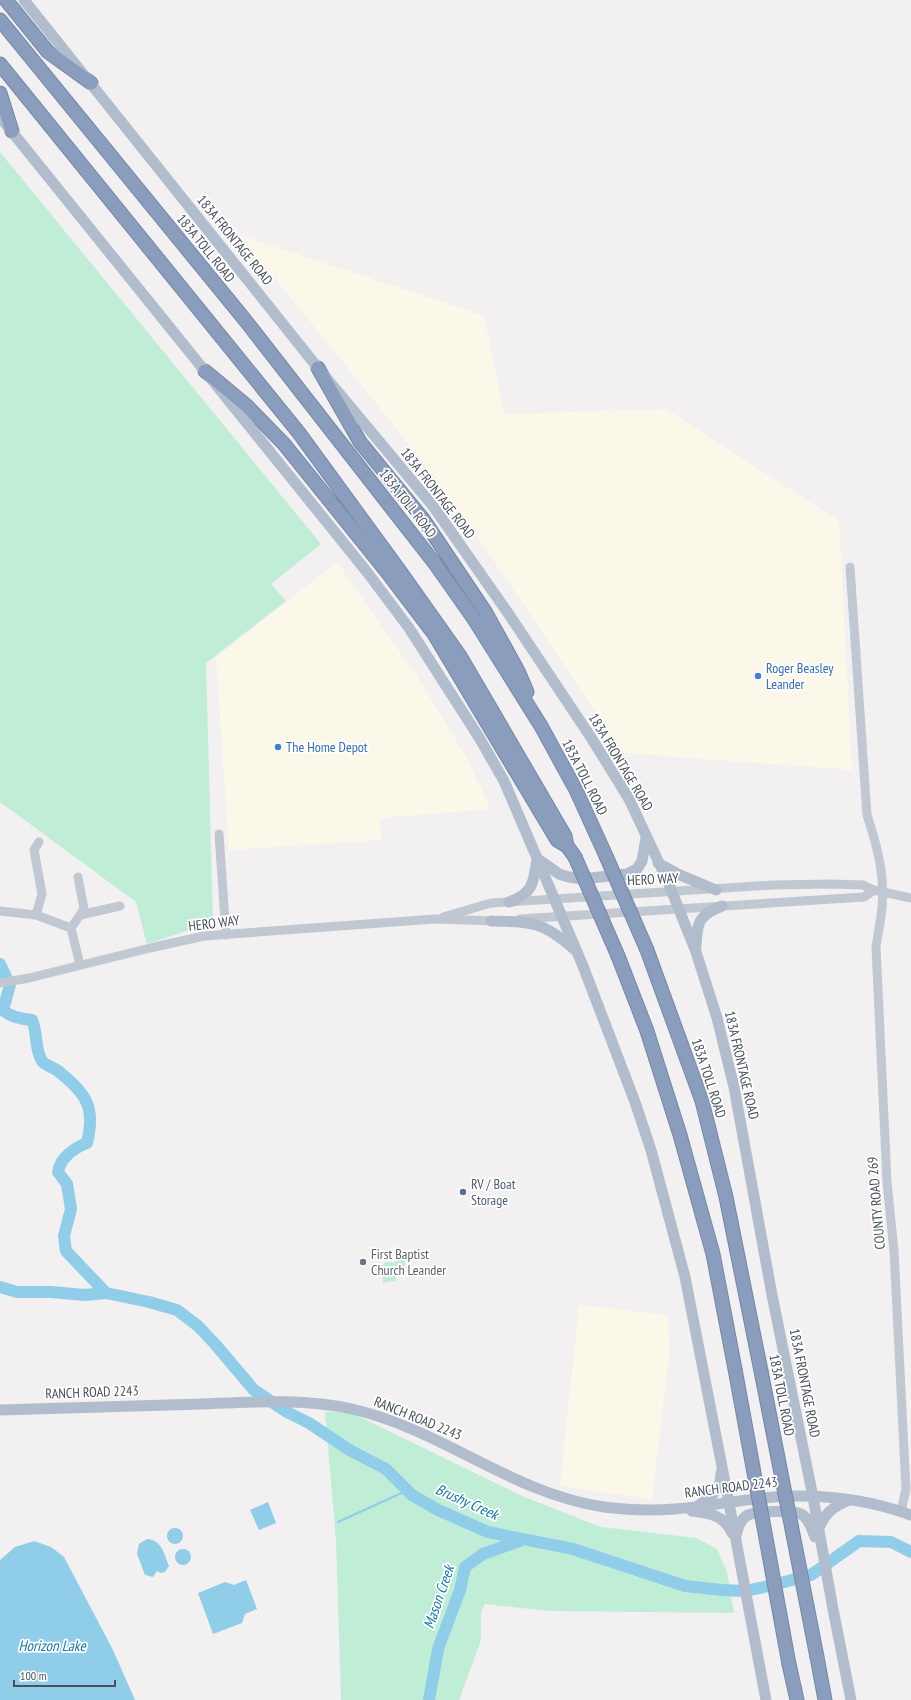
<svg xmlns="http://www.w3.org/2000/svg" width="911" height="1700" font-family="'PT Sans Narrow',sans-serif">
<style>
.commercial{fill:#fbf8ea}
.green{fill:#c0edd6}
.water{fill:#8fcde8}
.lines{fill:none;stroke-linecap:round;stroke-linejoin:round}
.stream{stroke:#8fcde8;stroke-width:2}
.river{stroke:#8fcde8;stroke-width:12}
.highway-casing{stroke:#7588a8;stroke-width:15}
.minor{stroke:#c1c8d1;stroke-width:9}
.major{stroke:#b1bccd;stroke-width:11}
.highway{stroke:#8a9dbc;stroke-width:13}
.highway-bridge-casing{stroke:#7588a8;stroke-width:15;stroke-linecap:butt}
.highway-bridge{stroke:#8a9dbc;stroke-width:13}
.shop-dot{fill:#3f7fe0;stroke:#fff;stroke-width:1.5}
.service-dot{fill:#5c6f8a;stroke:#fff;stroke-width:1.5}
.worship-dot{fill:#6b7280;stroke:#fff;stroke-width:1.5}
.labels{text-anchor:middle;stroke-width:3.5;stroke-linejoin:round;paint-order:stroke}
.street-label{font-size:14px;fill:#48515c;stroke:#fff}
.shop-label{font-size:14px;fill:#366cbe;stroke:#fff;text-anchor:start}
.service-label{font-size:14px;fill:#4e5e75;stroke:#fff;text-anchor:start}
.worship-label{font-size:14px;fill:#5b616d;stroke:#fff;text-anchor:start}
.water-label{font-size:15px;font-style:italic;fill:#1378a5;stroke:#fff}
</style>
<rect width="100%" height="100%" fill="#f2f0f0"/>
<path class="commercial" d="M240 235 484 316 504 414 666 409 839 521 852 770 623 753 525 606 433 474Z
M337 562 420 681 466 757 491 809 380 818 381 840 229 850 216 658Z
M579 1305 668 1315 669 1356 652 1499 560 1486Z"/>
<path class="green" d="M0 152 321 544 271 584 286 601 206 663 213 922 147 944 136 902 0 802Z
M395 1252H405V1266L396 1267V1281L386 1282 383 1284 382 1268 385 1262 395 1263Z
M325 1412H350L522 1496 601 1527 696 1538 717 1549 727 1572 734 1613 549 1611 485 1604 481 1612V1640L459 1700H341L336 1541Z"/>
<path class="water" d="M268 1502 276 1523 259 1530 250 1510Z
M167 1536a8 8 0 1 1 16 0a8 8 0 1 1-16 0Z
M147 1539C162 1540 164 1554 169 1566L165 1572 161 1573 157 1571 153 1577 145 1575 137 1554 139 1544Z
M34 1541 51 1547 64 1557 113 1650 135 1700H0V1560L15 1547Z
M175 1557a8 8 0 1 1 16 0a8 8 0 1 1-16 0Z
M246 1580 257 1609 245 1614 242 1623 213 1634 198 1593 225 1582 234 1585Z"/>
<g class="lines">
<path class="stream" d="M338 1522 406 1491"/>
<path class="river" d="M0 964 10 985 3 1010C10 1017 21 1019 32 1020 38 1033 34 1048 42 1061 46 1066 53 1067 58 1071 86 1093 96 1107 87 1143 74 1148 60 1158 58 1172L67 1184 71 1209 64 1236 66 1251 106 1293
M0 1287 17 1292H51L85 1295 106 1293 149 1302 177 1310 198 1326 215 1344 254 1390 287 1412 309 1423 351 1451 386 1469 412 1495 438 1510 488 1532 573 1549 685 1586 722 1590 745 1591 769 1586 811 1575 859 1541 891 1542 911 1552
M429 1700 438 1649 460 1590 465 1567 483 1554 522 1540"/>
<g class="highway-casing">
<path id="highway" d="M6 0 48 52 91 83
M0 20 245 320 436 565 474 619 541 726 576 790 606 856
M0 64 299 433 399 570 460 656 565 836 567 846 575 857
M0 93 12 131
M318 368 360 442 423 519 486 613 518 671 527 692
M205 371 247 406 284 444 387 572 434 634 557 840 567 846
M647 950 702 1101 726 1197 761 1371
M618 956 647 1031 680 1135 713 1254 735 1369
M817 1657 825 1700
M789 1664 797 1700"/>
</g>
<path class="minor" d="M850 567 867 815C877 845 885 875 882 907 881 920 878 933 876 947L887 1182 894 1251 906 1489 901 1512
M219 834 226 935
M0 911 36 915 71 928 80 965
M36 915 42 894 34 850 39 842
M80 915 120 906
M443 917 491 903 773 885 831 884 863 885 874 890 911 898
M520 919 864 897 874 890
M71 928 84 909 78 877
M0 983 29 978 150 948 204 936 435 919 497 921"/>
<path class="major" d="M24 0 318 368 433 506 508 613 592 739 629 799 668 882 696 952 717 1018 734 1087 772 1295 813 1497 833 1609 851 1700
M0 117 367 572 409 628 480 739 504 781 583 966 635 1102 651 1150 685 1277 725 1482 766 1700
M538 859 559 874 569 877 582 879 627 874 637 869 642 861 646 838
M658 863 680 875 716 890
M509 902C534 893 533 883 537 859
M491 921C531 922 542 921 574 949
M696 947C697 923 698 915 722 906
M0 1410C67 1408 135 1406 202 1404 251 1402 303 1398 352 1409 441 1429 513 1494 604 1507 628 1510 651 1511 675 1509 714 1506 752 1497 791 1496 832 1495 873 1501 911 1515
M699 1505C712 1497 721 1489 721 1473
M692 1511C709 1513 724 1515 732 1533
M818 1530C826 1512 831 1508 849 1500
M736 1536C738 1528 740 1519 748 1515 756 1511 793 1510 801 1514 809 1518 812 1530 815 1537"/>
<use href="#highway" class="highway"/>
<g class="highway-bridge-casing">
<path id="highway-bridge" d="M606 856 647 950
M575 857 618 956
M735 1369 789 1664
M761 1371 817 1657"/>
</g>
<use href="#highway-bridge" class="highway-bridge"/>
</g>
<g class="shop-dot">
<circle cx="758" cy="676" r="4"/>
<circle cx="278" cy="747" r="4"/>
</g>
<circle class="service-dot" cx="463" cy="1192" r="4"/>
<circle class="worship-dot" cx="363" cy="1262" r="4"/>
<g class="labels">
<g class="street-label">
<text transform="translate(235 240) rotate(51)" y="5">183A FRONTAGE ROAD</text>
<text transform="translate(206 248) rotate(51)" y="5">183A TOLL ROAD</text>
<text transform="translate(438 493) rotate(52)" y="5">183A FRONTAGE ROAD</text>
<text transform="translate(408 503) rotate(52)" y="5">183A TOLL ROAD</text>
<text transform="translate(621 762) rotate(59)" y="5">183A FRONTAGE ROAD</text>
<text transform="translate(585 777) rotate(63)" y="5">183A TOLL ROAD</text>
<text transform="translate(653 879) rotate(-3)" y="5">HERO WAY</text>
<text transform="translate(214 923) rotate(-7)" y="5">HERO WAY</text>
<text transform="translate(742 1065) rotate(77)" y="5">183A FRONTAGE ROAD</text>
<text transform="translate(709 1078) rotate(72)" y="5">183A TOLL ROAD</text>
<text transform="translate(876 1203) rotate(-95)" y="5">COUNTY ROAD 269</text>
<text transform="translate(805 1383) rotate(79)" y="5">183A FRONTAGE ROAD</text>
<text transform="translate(92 1392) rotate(-2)" y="5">RANCH ROAD 2243</text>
<text transform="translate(782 1395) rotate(79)" y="5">183A TOLL ROAD</text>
<text transform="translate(418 1418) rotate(22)" y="5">RANCH ROAD 2243</text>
<text transform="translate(731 1487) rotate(-7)" y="5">RANCH ROAD 2243</text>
</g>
<g class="shop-label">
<text x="766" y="673">Roger Beasley<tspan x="766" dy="16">Leander</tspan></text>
<text x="286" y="752">The Home Depot</text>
</g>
<g class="service-label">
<text x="471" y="1189">RV / Boat<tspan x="471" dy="16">Storage</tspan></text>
</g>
<g class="worship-label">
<text x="371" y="1259">First Baptist<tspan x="371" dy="16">Church Leander</tspan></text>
</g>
<g class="water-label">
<text transform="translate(467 1502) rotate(24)" y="5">Brushy Creek</text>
<text transform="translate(439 1597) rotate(-71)" y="5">Mason Creek</text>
<text x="52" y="1651">Horizon Lake</text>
</g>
</g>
<path d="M14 1680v6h101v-6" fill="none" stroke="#48515c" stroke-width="2"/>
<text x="20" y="1680" font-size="12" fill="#48515c" stroke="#ffffff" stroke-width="3" paint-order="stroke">100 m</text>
</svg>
